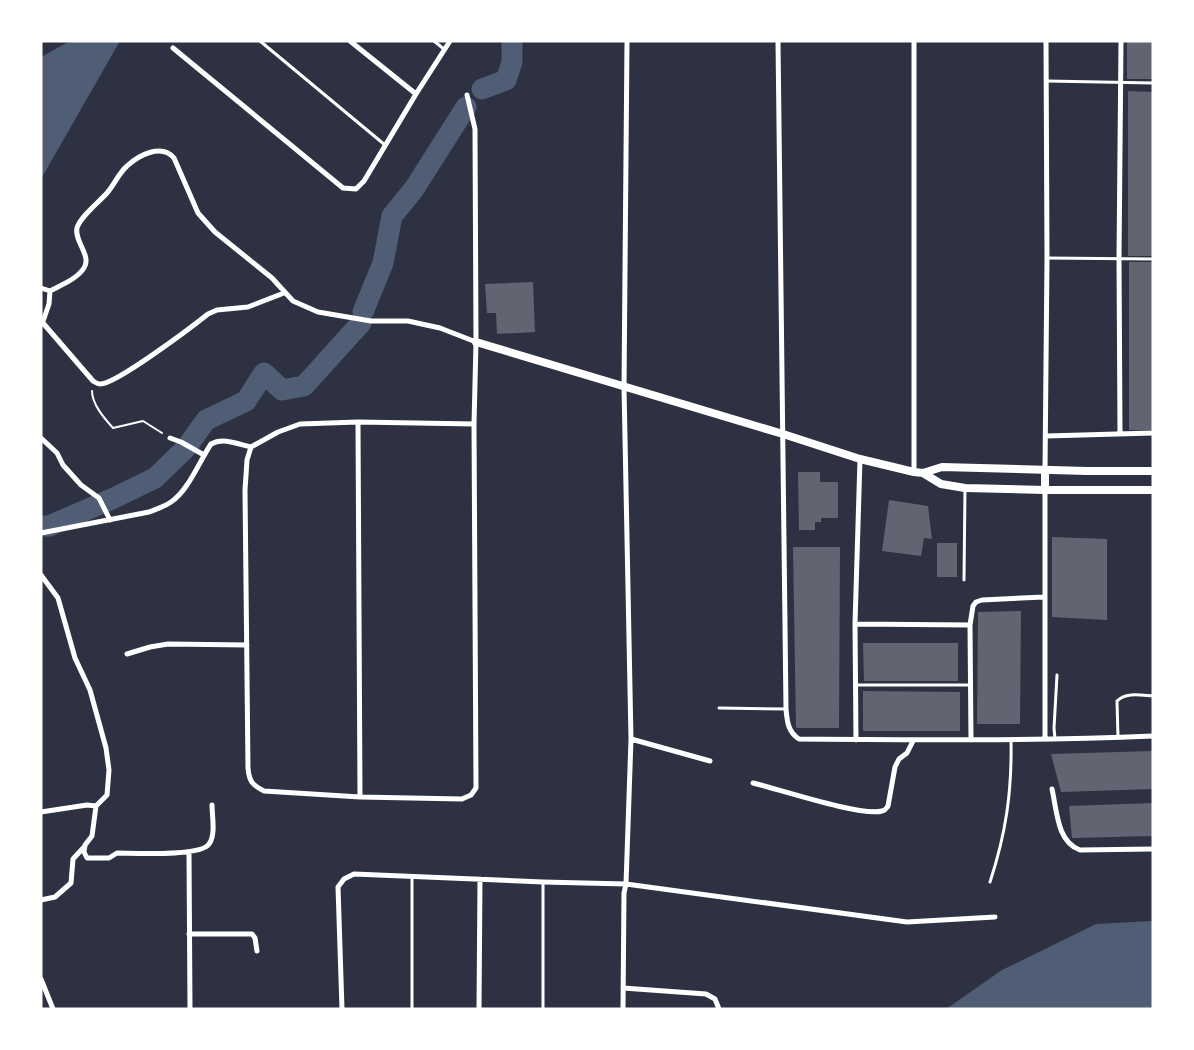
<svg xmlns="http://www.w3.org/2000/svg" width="1194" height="1050" font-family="'Titillium Web',sans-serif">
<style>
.water{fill:#4f5d75}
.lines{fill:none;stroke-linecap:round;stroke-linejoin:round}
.river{stroke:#4f5d75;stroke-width:21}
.building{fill:#626471}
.path{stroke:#fff;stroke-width:2}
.service{stroke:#fff;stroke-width:3}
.minor{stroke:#fff;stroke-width:5}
.tertiary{stroke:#fff;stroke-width:8}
</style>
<rect width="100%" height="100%" fill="#2d3142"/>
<path class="water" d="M70 41H120L41 179V57Z
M1153 921V1009H946L1002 970 1096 924Z"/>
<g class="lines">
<path class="river" d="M482 89 506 80 512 62V41
M363 312 383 263 392 216 414 189 466 107
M41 526H49L114 498 155 478 186 448 206 420 246 401 264 373 282 390 304 386 361 323"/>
</g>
<path class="building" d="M1127 41H1153V79H1127Z
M1128 91 1153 92V256H1128Z
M1129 262H1153V430H1129Z
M533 282 535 332 497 334 496 313H487L485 284Z
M798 472H820V482H838V518H821V522H815V530H799Z
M889 500 928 506 932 539 924 538 921 556 882 551Z
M1052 537 1107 539V620L1052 617Z
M937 543H957V577H937Z
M793 547H840L839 728H796Z
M1021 611 1020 724H977L978 612Z
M863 643H958V681H864Z
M863 691 960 692V731H863Z
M1153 751V789L1061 792 1051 754Z
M1153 803V836L1072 838 1069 806Z"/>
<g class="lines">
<path class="path" d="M92 391C92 404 104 418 113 428L143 421 162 433"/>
<path class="service" d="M260 41 385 145
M434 41 445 50
M1047 81 1153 83
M1047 258 1153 259
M964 580 965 488
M856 685H970
M719 708 785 709
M1118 737 1117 701C1126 692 1140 695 1153 696
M1055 739 1054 728 1057 675
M412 876V1009
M990 882C1006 833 1012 792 1011 740
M543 1009V882"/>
<path class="minor" d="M350 41 416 94
M778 41 786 709C787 721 788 732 799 739 917 740 1035 741 1153 736
M173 48 343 188 356 189 364 181 416 94 450 41
M467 95 475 129 476 342 474 424 476 788 471 795 462 799 360 797 264 791C252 785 249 781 248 768L245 490 247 460 251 447 278 432 300 424 358 422 474 424
M41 288 50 291
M50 291C61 285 77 279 84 268 92 256 74 241 77 228 80 217 99 202 107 193 114 185 119 173 127 166 139 155 162 143 174 158L198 213 206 222 215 232 272 278 293 301 318 312 371 321H408L440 328 476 342
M43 323 93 381C95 382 97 384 100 384 115 385 193 326 208 314L217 310 248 307 284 293
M42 324 49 304 50 291
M358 422 360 797
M1120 433 1119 258 1121 41
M1046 436 1153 433
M41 438 57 453 63 465 81 485 99 498 110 520
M170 438 181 442 204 455
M1045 470 1047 258 1046 41
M914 472V41
M1045 490V739
M41 533 149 512C156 509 164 507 171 502 188 491 199 462 211 444 223 437 238 444 251 447
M41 575 58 598 75 658 90 690 106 748 109 770 107 795 96 806 92 836 85 845 84 852 87 858H109L117 853C133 853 201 857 209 844 216 835 212 816 212 805
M855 624 970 625
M127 654 150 647 168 644 247 645
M631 739 710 761
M856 740 855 624 860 459
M971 740 970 625 973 606 976 602 982 600 1044 597
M753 783C778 789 862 817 882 811 886 810 886 809 888 806L895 767 899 759 907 753 913 741
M1052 789C1057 811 1057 842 1080 850L1153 849
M41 812 87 805 96 806
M189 852 190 1009
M41 900 55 897 71 883 73 859 85 846
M189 934H252L255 938 257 951
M41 979 53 1009
M623 988 706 994 715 999 719 1009
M342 1009 338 887 344 879 354 874 543 882 626 884 907 922 995 917
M479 1009 480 879
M623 1009 624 893 626 884 631 739 624 387 627 41"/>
<path class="tertiary" d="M476 342 783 434 860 459 914 472 923 473 942 467 1087 471H1153
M923 473 941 484 965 488 1045 490H1153
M1045 490V470"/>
</g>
<rect width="1194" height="1050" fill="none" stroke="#ffffff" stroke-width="85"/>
</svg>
